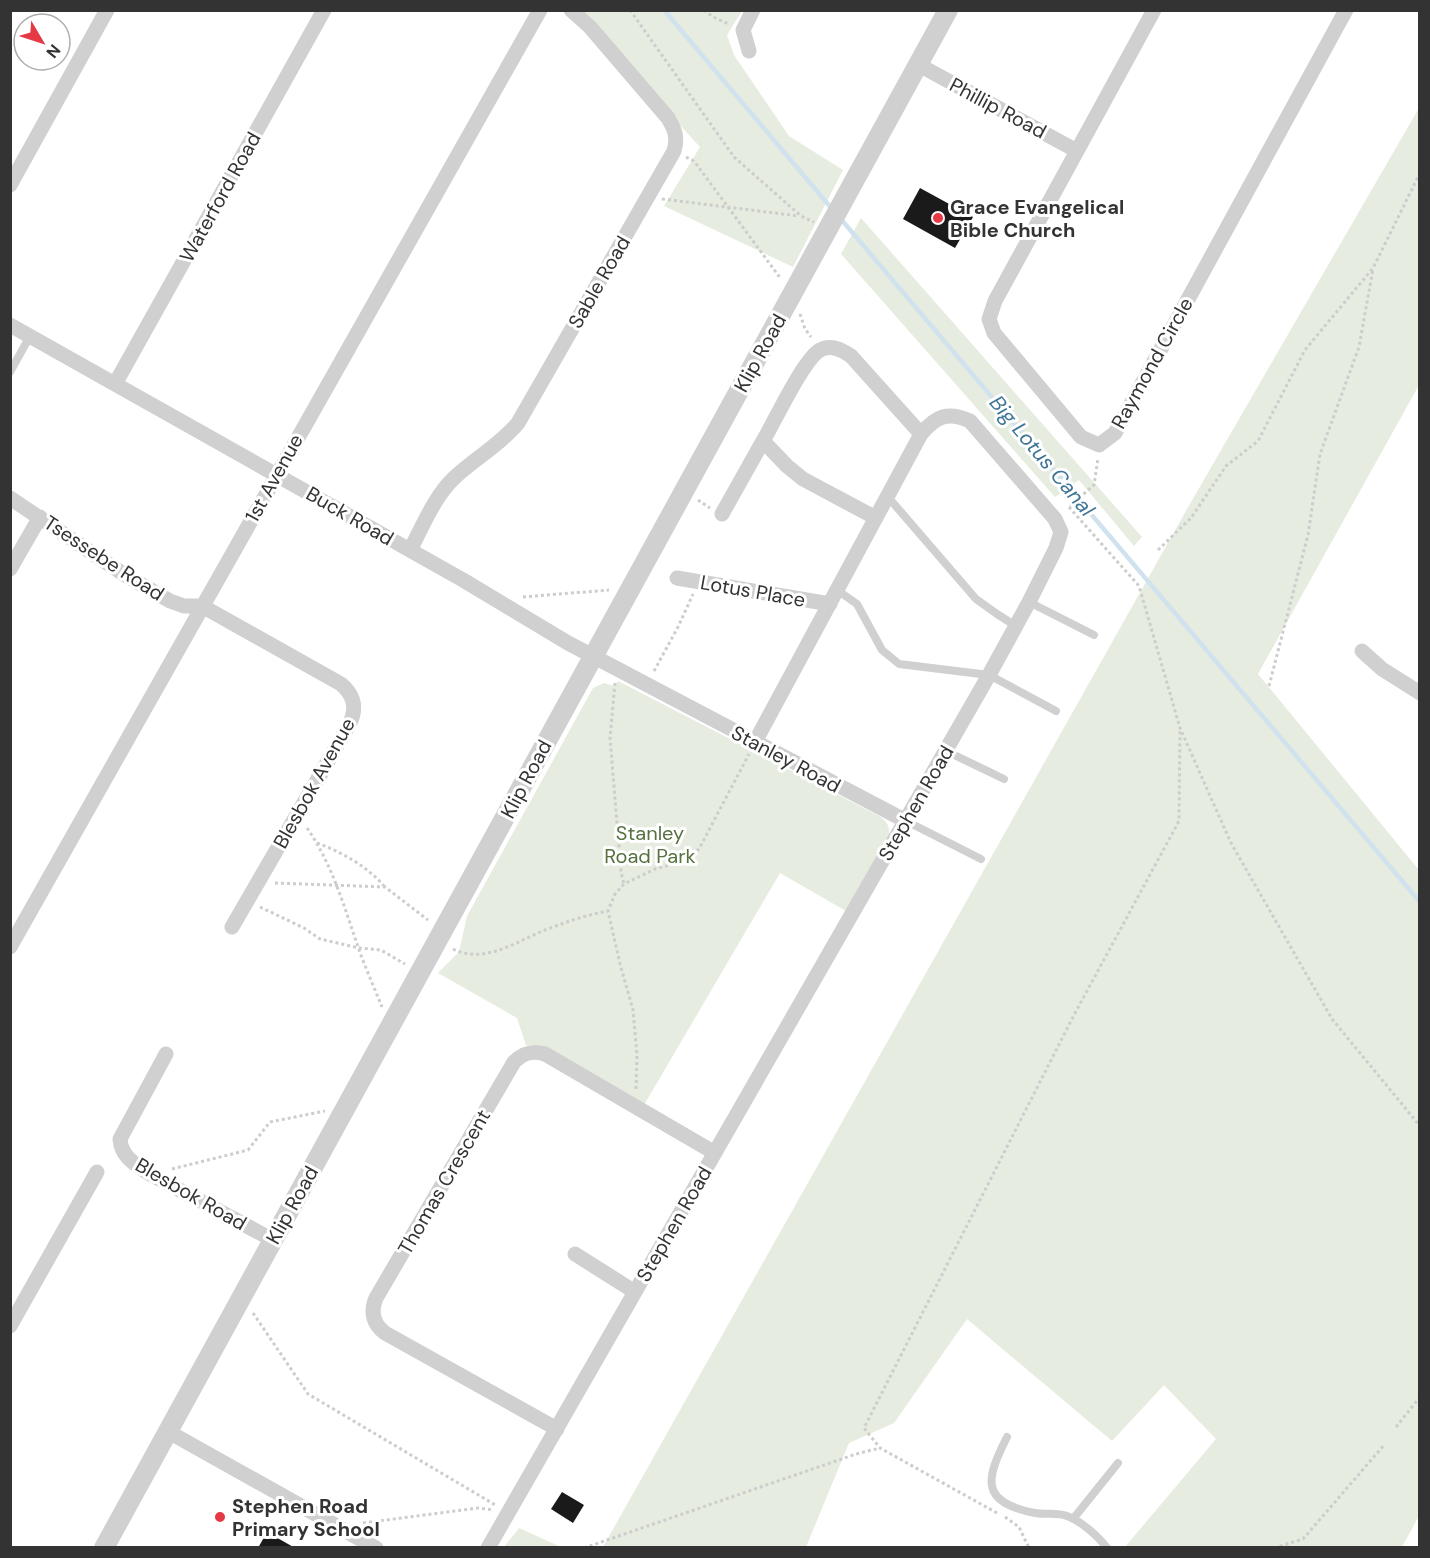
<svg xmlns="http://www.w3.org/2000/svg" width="1430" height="1558" font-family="'DM Sans',sans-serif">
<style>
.green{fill:#e6ecdf}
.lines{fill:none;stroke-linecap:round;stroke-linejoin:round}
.stream{stroke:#cfe2ee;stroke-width:4.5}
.building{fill:#1a1a1a}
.path{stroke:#cdcdcd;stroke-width:3;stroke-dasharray:3 3;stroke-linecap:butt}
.service{stroke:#d0d0d0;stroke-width:8}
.minor{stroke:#d0d0d0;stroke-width:15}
.tertiary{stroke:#d0d0d0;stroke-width:20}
.poi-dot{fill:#e63946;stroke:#fff;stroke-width:2}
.labels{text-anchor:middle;stroke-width:6;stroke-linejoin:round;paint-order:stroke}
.street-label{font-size:20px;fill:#333;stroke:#fff}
.poi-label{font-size:20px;font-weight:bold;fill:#333;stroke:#fff;text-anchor:start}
.park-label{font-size:20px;fill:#56703f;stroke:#fff}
.water-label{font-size:21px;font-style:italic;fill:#3f7597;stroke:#fff}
</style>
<rect width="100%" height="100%" fill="#fff"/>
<path class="green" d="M575 11H742L727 35 734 55 789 136 843 170 793 267 664 206 700 147Z
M1419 108V385L1258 674 1419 870 1420 1514 1402 1547H1125L1216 1439 1164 1385 1112 1441 967 1319 894 1423 849 1443 806 1547H603L1187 509Z
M861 218 1142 537 1134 546 1079 480 1055 497 841 254Z
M618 681 879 816C886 820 890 826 889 835L846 911 780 873 644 1105 538 1046 526 1045 517 1018 438 973 459 952 467 916 593 688 604 683 614 686Z
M519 1528 561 1547H504Z"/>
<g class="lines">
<path class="stream" d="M664 10 832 209
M840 218 1420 902"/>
</g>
<path class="building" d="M920 188 973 217 955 248 903 219Z
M562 1492 584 1505 573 1523 551 1509Z
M267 1532 295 1548H258Z"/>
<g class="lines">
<path class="path" d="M630 10 734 157 801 216 814 222
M704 10 713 17 729 24
M686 157 694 161 781 279
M662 199 799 216
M800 314 805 329 811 337
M698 500 710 508
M1070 506 1094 485 1098 458
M1069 507 1139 586 1180 728 1231 843 1332 1019 1420 1126
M1158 550 1191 518 1226 466 1258 441 1305 350 1373 268 1420 173
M523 597 609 590
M654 671 678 627 693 594
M615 683 610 738 621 872 624 884
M1269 686 1308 535 1320 454 1359 347 1373 269
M307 828C332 864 344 906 358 947 365 967 374 987 382 1007
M317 843C342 852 368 867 385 887
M275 883 385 887 428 920
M260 907 304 928 320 939 359 948 381 950 405 964
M453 949C484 965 517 941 545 930 566 922 586 915 608 911
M636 1089 637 1055 633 1010 620 964 608 911 615 894 624 884 655 869 682 862 699 849 749 754
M172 1169 248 1150 270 1122 325 1111
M253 1313 308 1394 497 1506
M1396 1427 1420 1397
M997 1513 880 1448 864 1428 1074 1015 1179 821 1180 728
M1005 1517 1019 1527 1029 1548
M363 1523 478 1508 494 1510
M584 1548 856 1454 880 1448
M1274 1548 1303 1539 1385 1444"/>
<path class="service" d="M10 372 30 336
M888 497 976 599 997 614 1016 626
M837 590 857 604 882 650 899 664 989 675 1056 711
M1029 602 1094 635
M946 751 1004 779
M906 821 981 859
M1007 1437C986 1479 979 1502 1035 1513 1046 1515 1057 1512 1067 1516 1081 1521 1098 1536 1107 1548
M1073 1519 1118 1463"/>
<path class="minor" d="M1154 10 995 301 989 319 994 333 1081 437 1099 445 1115 433 1346 10
M749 51 743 30 753 10
M919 65 1077 151
M10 185 107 10
M10 325 463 580 568 643 906 821
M115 384 324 10
M10 498 125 575 170 601 184 606H202L341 684C355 696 357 709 349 725L232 927
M722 514 763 441
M876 518 803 479 787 466 763 441C775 421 803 360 820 350 831 344 842 350 851 356L921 434
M410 550C423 526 434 497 454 478 474 459 500 445 518 423L674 151C678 137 675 130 668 118L590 27 571 10
M10 569 40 517
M677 578 830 604
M1362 651 1382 669 1420 693
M10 947 540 10
M166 1054 120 1139C121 1157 136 1165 150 1174L273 1240
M575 1254 635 1292
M10 1326 97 1172
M557 1429 385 1333C373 1324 370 1312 376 1298L514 1062C523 1053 532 1050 545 1054L715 1153
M167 1431 376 1548
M488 1548 989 675 1029 602 1056 548 1061 532 1055 519 970 421C948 411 936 416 921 434L755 742"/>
<path class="tertiary" d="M104 1548 948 10"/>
</g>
<g class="poi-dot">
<circle cx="938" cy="218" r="6"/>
<circle cx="220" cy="1517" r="6"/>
</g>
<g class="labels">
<g class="street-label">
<text transform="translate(998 108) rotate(28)" y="7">Phillip Road</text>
<text transform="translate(220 197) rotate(-61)" y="7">Waterford Road</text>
<text transform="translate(599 282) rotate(-60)" y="7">Sable Road</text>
<text transform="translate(760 353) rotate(-61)" y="7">Klip Road</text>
<text transform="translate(1152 363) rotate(-61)" y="7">Raymond Circle</text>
<text transform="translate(274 478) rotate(-61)" y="7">1st Avenue</text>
<text transform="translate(350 516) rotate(30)" y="7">Buck Road</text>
<text transform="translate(104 558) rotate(33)" y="7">Tsessebe Road</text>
<text transform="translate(753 591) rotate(10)" y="7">Lotus Place</text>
<text transform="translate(786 759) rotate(28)" y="7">Stanley Road</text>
<text transform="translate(526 779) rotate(-62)" y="7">Klip Road</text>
<text transform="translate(314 783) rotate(-61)" y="7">Blesbok Avenue</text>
<text transform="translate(916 803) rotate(-60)" y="7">Stephen Road</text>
<text transform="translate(444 1182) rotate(-60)" y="7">Thomas Crescent</text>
<text transform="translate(191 1194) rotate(30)" y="7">Blesbok Road</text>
<text transform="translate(292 1205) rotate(-61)" y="7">Klip Road</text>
<text transform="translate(674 1224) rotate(-60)" y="7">Stephen Road</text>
</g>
<g class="poi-label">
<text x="950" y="214">Grace Evangelical<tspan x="950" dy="23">Bible Church</tspan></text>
<text x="232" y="1513">Stephen Road<tspan x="232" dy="23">Primary School</tspan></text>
</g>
<g class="park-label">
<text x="650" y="840">Stanley<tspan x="650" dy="23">Road Park</tspan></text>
</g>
<g class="water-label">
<text transform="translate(1042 456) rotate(50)" y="7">Big Lotus Canal</text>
</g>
</g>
<rect width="1430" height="1558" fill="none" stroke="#333333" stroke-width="24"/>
<g transform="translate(42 42) rotate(129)"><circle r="28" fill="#ffffff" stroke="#adadad" stroke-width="1.5"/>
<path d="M0-4.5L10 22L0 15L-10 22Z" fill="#e63946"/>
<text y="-9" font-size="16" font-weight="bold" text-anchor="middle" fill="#333333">N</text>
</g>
</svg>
